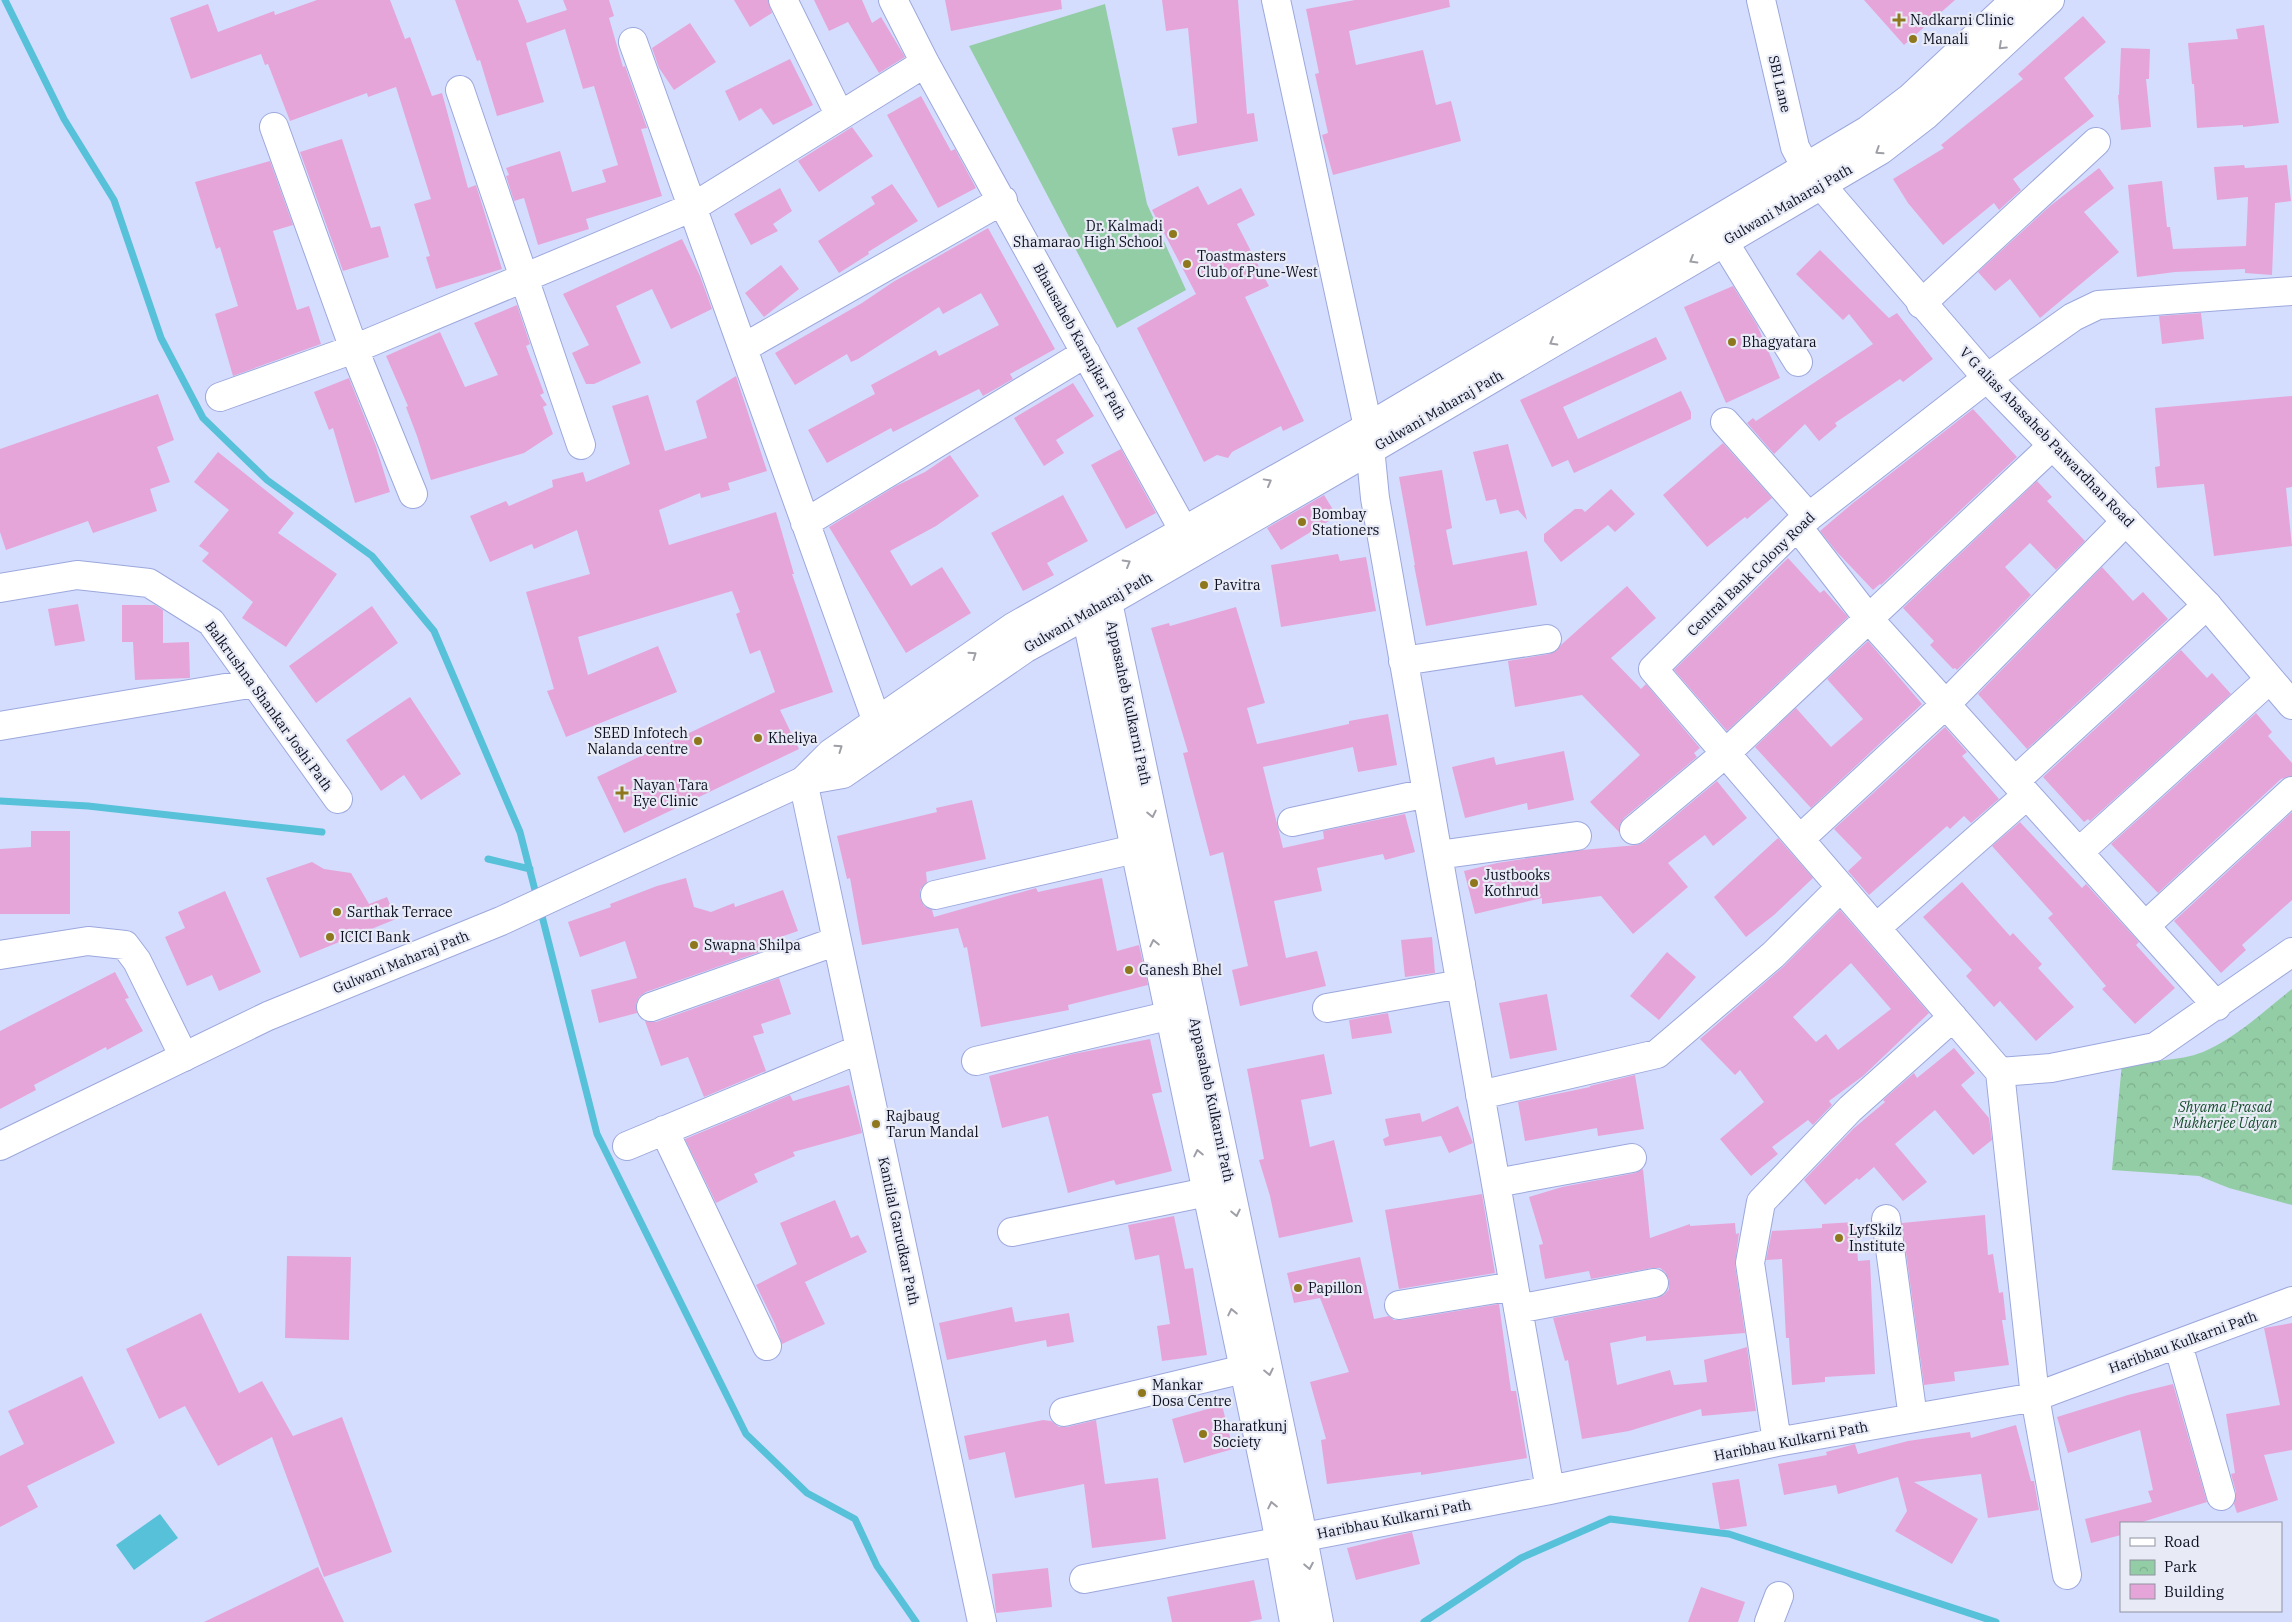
<svg xmlns="http://www.w3.org/2000/svg" width="2292" height="1622" font-family="'IBM Plex Serif',serif">
<style>
.green{fill:#93cda5}
.park{fill:url(#park-crowns)}
.water{fill:#56c1d8}
.lines{fill:none;stroke-linecap:round;stroke-linejoin:round}
.stream{stroke:#56c1d8;stroke-width:7}
.building{fill:#e6a5d9;fill-rule:evenodd}
.minor-casing{stroke:#9ca8dd;stroke-width:30}
.tertiary-casing{stroke:#9ca8dd;stroke-width:30}
.minor{stroke:#fff;stroke-width:28}
.tertiary{stroke:#fff;stroke-width:28}
.oneway{stroke:#9e9fa7}
.poi-dot{fill:#8e771c;stroke:#e8ebf6;stroke-width:2}
.labels{text-anchor:middle;stroke-width:4.5;stroke-linejoin:round;paint-order:stroke}
.poi-label{font-size:14px;fill:#0c1022;stroke:#e8ebf6;text-anchor:start}
.street-label{font-size:14px;fill:#0c1022;stroke:#e8ebf6}
.park-label{font-size:14px;font-style:italic;fill:#164d2d;stroke:#e8ebf6}
</style>
<defs>
<pattern id="park-crowns" width="20" height="18" patternUnits="userSpaceOnUse" patternTransform="scale(1.25)"><rect width="20" height="18" fill="#93cda5"/><path d="M2 6a3 3 0 1 1 6 0M12 15a3 3 0 1 1 6 0" fill="none" stroke="#7eaf8e"/></pattern>
</defs>
<rect width="100%" height="100%" fill="#d4ddfe"/>
<path class="green" d="M1105 4 1147 204 1186 290 1117 328 969 46Z"/>
<path class="park" d="M2292 989V1205L2229 1188 2199 1176 2112 1170 2122 1063C2149 1060 2178 1062 2203 1052 2236 1038 2264 1011 2292 989Z"/>
<path class="water" d="M160 1514 178 1538 134 1570 116 1545Z"/>
<g class="lines">
<path class="stream" d="M5 0 64 119 114 200 161 338 203 418 267 480 372 556 434 631 520 832 537 898
M0 801 88 806 322 832
M488 859 530 869
M540 908 597 1134 746 1434 807 1493 855 1519 877 1566 916 1622
M1424 1622 1521 1558 1610 1519 1729 1534 1996 1622"/>
</g>
<path class="building" d="M317 0H390L405 39 410 37 432 96 442 93 468 188 476 185 502 269 436 289 426 257 430 256 414 204 431 199 396 87 368 97 367 93 290 121 268 64 265 65 261 54 191 79 170 18 208 4 218 32 274 11 275 15Z
M455 0H518L527 23 567 10 563 0H609L614 16 609 18 623 67 625 66 647 128 641 129 662 196 586 219 589 229 538 245 524 198 514 201 506 176 509 175 506 168 560 151 572 192 606 182 602 170 618 165 594 86 583 89 565 29 526 43 544 102 497 116 480 60 477 61Z
M734 0H768L772 13 750 27Z
M814 0H862L872 23 881 17 905 57 879 73 848 22 829 31Z
M945 0H1061L1062 9 951 31Z
M1162 0H1238L1247 114 1254 113 1258 141 1178 156 1172 128 1197 123 1188 28 1166 31Z
M1355 0H1449L1450 7 1349 31 1356 65 1423 50 1436 105 1451 101 1461 141 1333 175 1322 135 1328 133 1315 74 1319 73 1306 9Z
M1864 0H1955L1904 45Z
M2083 16 2106 42 2064 78 2094 116 2013 179 2021 190 1999 210 1994 203 1943 245 1908 203 1893 179 1944 148 1941 145 2023 79 2018 74Z
M690 23 716 62 674 90 659 68 652 48Z
M2264 25 2279 123 2243 127V125L2197 128 2194 84H2192L2188 43 2238 39 2236 29Z
M2121 48 2150 49 2149 79H2146L2151 127 2121 130 2118 95H2119Z
M790 59 813 105 773 125 761 108 739 121 725 91Z
M921 96 951 151 955 149 976 188 938 208 887 115Z
M852 127 873 156 819 192 798 161Z
M342 139 371 228 380 226 389 257 343 271 300 152Z
M270 161 293 225 273 231 297 310 309 306 321 344 233 376 215 314 238 306 220 247 216 249 195 182Z
M2244 165 2245 168 2287 165 2291 201 2275 203 2272 275 2245 273V269L2175 272 2137 277 2128 185 2162 181 2167 227H2170L2173 249 2246 246 2248 197 2217 200 2214 167Z
M2099 168 2114 188 2084 212 2119 252 2040 318 2010 279 1995 291 1978 272 2050 206Z
M892 184 918 221 868 252 869 254 839 273 818 241 875 204 871 197Z
M1198 186 1208 205 1241 188 1255 215 1237 224 1269 286 1245 297 1304 421 1283 431 1281 426 1232 452 1228 458 1217 455 1204 462 1137 328 1196 294 1152 210Z
M780 188 792 211 773 224 778 231 751 245 734 214Z
M988 228 1055 349 1010 374 1013 379 983 396 979 389 893 432 891 428 827 463 808 430 875 394 871 385 936 350 939 356 999 325 981 293 943 314 939 307 858 359 851 362 847 354 795 385 775 353 862 303 893 282Z
M682 239 700 276 712 309 671 329 652 289 616 306 641 363 594 384H586L572 353 589 345 563 294Z
M1820 250 1889 318 1897 313 1933 359 1903 382 1900 379 1835 423 1837 426 1819 441 1805 424 1774 454 1747 423 1753 418 1756 421 1873 344 1849 314 1843 320 1796 274Z
M781 265 799 289 764 317 745 293Z
M1733 286 1757 325 1780 378 1726 403 1684 307Z
M517 305 530 344 526 346 544 393 540 395 547 405 543 407 553 434 524 453 431 480 417 436 406 407 408 406 386 356 440 332 465 387 498 375 474 323Z
M2201 313 2204 339 2162 344 2159 316Z
M1656 337 1667 359 1563 407 1578 439 1681 391 1691 412V419L1574 473 1568 460 1552 467 1520 400Z
M736 376 767 471 728 483 730 490 701 498 700 493 659 510 669 545 776 512 794 574H792L833 692 780 710 799 749 624 833 597 777 775 692 760 650 750 654 736 614 740 612 732 591 578 637 588 675 658 646 677 692 566 737 547 691 554 689 526 592 590 574 577 530 534 549 532 544 490 562 470 516 506 501 509 506 553 487 552 480 583 472 586 482 630 464 612 406 648 395 665 451 707 438 696 401Z
M349 378 376 446 390 492 355 503 333 428 329 430 314 392Z
M1073 383 1094 416 1056 440 1064 453 1044 466 1014 418Z
M158 394 174 440 157 447 170 482 150 489 157 511 93 533 88 521 6 550 0 532V449Z
M2292 396V487L2286 488 2292 546 2214 556 2204 484 2157 488 2155 467 2160 466 2155 408Z
M1973 409 2017 457 1881 585 1880 584 1873 590 1836 551 1820 531 1853 503Z
M1723 443 1772 498 1747 519 1745 517 1707 547 1663 495Z
M1508 444 1527 520 1518 510 1500 514 1496 499 1486 501 1473 452Z
M1121 449 1156 513 1126 529 1091 465Z
M218 452 294 513 278 533 337 574 286 647 242 618 253 602 202 561 209 553 199 546 229 510 194 482Z
M950 455 979 496 936 526 890 551 911 586 942 567 971 613 906 653 829 527 896 486 925 472Z
M1442 470 1452 528 1446 530 1453 565 1527 551 1537 605 1426 626 1414 565H1415L1399 477Z
M2037 481 2052 497 2047 501 2085 541 2056 570 2030 543 2005 567 2031 595 1957 670 1955 668 1953 669 1930 645 1934 641 1903 608Z
M1611 489 1635 514 1615 532 1608 525 1561 562 1544 541V534L1575 509H1582L1585 512Z
M1063 495 1088 541 1047 563 1054 575 1023 591 991 533Z
M1324 495 1337 516 1281 550 1267 528Z
M1338 554 1340 561 1366 557 1376 611 1281 627 1271 565Z
M1788 558 1820 593 1824 590 1848 617 1727 731 1674 670Z
M2102 567 2133 601 2143 592 2168 619 2027 749 1978 694Z
M1627 586 1656 618 1611 658 1641 689 1646 684 1700 748 1694 753 1697 757 1624 818 1620 824 1619 832 1590 802 1640 755 1582 695 1515 707 1508 661 1549 654 1556 651 1562 644Z
M78 604 85 641 55 646 48 609Z
M122 605H155L163 610V643L189 642 190 678 135 680 133 642H122Z
M372 606 398 643 316 703 289 666Z
M1236 607 1265 703 1247 708 1257 744 1349 724V721L1388 714 1397 765 1358 772 1353 747 1263 767 1283 848 1324 839 1323 831 1405 814 1415 852 1385 860 1383 854 1317 868 1322 891 1274 901 1286 958 1317 951 1326 986 1240 1006 1232 970 1248 966 1223 852 1210 856 1183 753 1188 752 1151 628 1169 623 1170 626Z
M1868 641 1922 704 1811 808 1755 747 1796 708 1831 747 1863 719 1827 679Z
M2181 650 2207 678 2212 673 2231 694 2090 821 2088 819 2084 822 2043 777Z
M410 697 461 774 421 800 404 775 381 791 346 740Z
M2256 713 2272 732 2268 736 2292 763V776L2281 779 2158 893 2111 844Z
M1945 727 1967 752 1962 756 1999 799 1971 823 1964 816 1950 829 1947 826 1869 895 1848 871 1862 858 1834 829Z
M1564 751 1574 800 1528 810 1527 803 1465 818 1452 767 1494 757 1496 765Z
M1717 781 1747 818 1713 846 1705 835 1668 863 1688 887 1633 934 1601 896 1542 904V898L1475 914 1464 871 1497 863 1582 850 1637 845 1644 842Z
M972 800 986 859 926 872 927 882 920 890V898L924 906 932 910 934 917 1036 888 1038 892 1102 878 1117 951 1139 945 1148 985 1068 1005 1069 1010 981 1027 967 947 964 948 958 928 862 945 850 878 847 879 837 836 937 812 936 808Z
M2292 812V900L2242 945 2246 950 2221 973 2174 921Z
M2020 822 2082 888 2086 884 2139 942 2136 945 2175 988 2135 1024 2102 989 2106 986 2048 918 2053 914 1992 846Z
M31 831H70V914H0V849L31 847Z
M1778 838 1813 878 1774 915 1746 937 1714 897Z
M312 862 324 869 351 873 369 904 387 897 396 919 300 958 266 878Z
M686 878 694 907 711 912 734 903 735 907 783 890 798 931 766 942 768 949 646 992 639 997 636 1004 637 1013 599 1023 591 990 637 978 625 941 580 957 568 922 611 907 610 904 657 886Z
M1962 882 2010 936 2013 933 2042 964 2038 968 2074 1007 2036 1041 2000 1001 1994 1007 1966 976 1972 970 1923 917Z
M225 891 261 972 219 991 212 975 187 986 165 937 185 928 178 912Z
M1840 910 1929 1013 1863 1076 1829 1101 1832 1105 1813 1125 1808 1120 1772 1147 1778 1154 1751 1176 1720 1139 1764 1102 1740 1070 1735 1075 1700 1039 1783 967ZM1851 963 1891 1009 1838 1050 1826 1034 1816 1042 1793 1017Z
M1432 937 1435 973 1405 977 1401 940Z
M1667 952 1696 977 1659 1020 1630 996Z
M115 972 129 998 125 999 143 1031 107 1050 106 1047 34 1085 36 1090 0 1109V1031Z
M779 978 791 1014 761 1024 764 1033 753 1036 766 1071 704 1097 688 1057 661 1066 645 1021 656 1022Z
M1547 994 1557 1050 1510 1059 1499 1003Z
M1388 1013 1392 1033 1352 1039 1349 1020Z
M1150 1039 1162 1092 1152 1094 1172 1171 1116 1185 1114 1180 1068 1193 1048 1116 1002 1128 989 1076 1073 1054Z
M1954 1048 1975 1073 1961 1085 1989 1118 1992 1140 1973 1155 1935 1110 1895 1144 1927 1182 1903 1201 1874 1167 1859 1180 1857 1178 1825 1205 1804 1180 1853 1129 1885 1102 1883 1100 1914 1073 1917 1078Z
M1324 1054 1332 1094 1301 1100 1310 1147 1334 1140 1353 1222 1279 1238 1270 1196 1259 1160 1264 1159 1247 1069Z
M1635 1075 1644 1129 1598 1136 1597 1128 1525 1141 1518 1102 1590 1087V1086Z
M849 1085 862 1133 793 1152 795 1156 754 1174 758 1182 716 1203 685 1139 790 1095 793 1101Z
M1458 1106 1473 1143 1449 1153 1441 1136 1385 1146 1383 1139 1389 1136 1385 1119 1420 1113 1422 1122Z
M1643 1169 1650 1238 1690 1224V1226L1735 1223 1736 1234 1739 1233 1735 1265 1745 1333 1646 1341V1336L1610 1343 1617 1385 1670 1370 1674 1385 1707 1382 1704 1360 1747 1347 1756 1411 1702 1416 1701 1409 1629 1431 1582 1439 1568 1360 1565 1361 1553 1318 1657 1298 1664 1295 1669 1289V1280L1665 1272 1660 1268H1652L1591 1279 1589 1271 1545 1279 1539 1245 1543 1244 1529 1197 1562 1187 1635 1173Z
M1482 1194 1495 1273 1399 1289 1385 1210Z
M835 1200 851 1238 858 1235 867 1252 805 1282 825 1324 782 1344 775 1324 756 1285 797 1264 780 1223Z
M1985 1215 1988 1255 1993 1254 1999 1293 2003 1292 2006 1320H2002L2009 1365 1954 1372 1955 1381 1924 1385 1902 1223Z
M1174 1216 1185 1269 1193 1268 1207 1355 1162 1361 1157 1326 1170 1324 1159 1255 1135 1260 1128 1225Z
M1855 1222 1858 1261 1870 1260 1875 1374 1825 1377V1382L1792 1385 1789 1338H1786L1782 1259 1766 1260 1772 1231 1822 1228V1224Z
M287 1256 351 1257 349 1340 285 1338Z
M1360 1257 1374 1319 1389 1316 1394 1320H1402L1499 1304 1511 1391H1516L1527 1458 1421 1475V1472L1327 1484 1321 1440 1326 1439 1310 1382 1349 1372 1320 1298 1294 1303 1287 1273Z
M1012 1307 1015 1322 1069 1313 1074 1342 1047 1347 1046 1340 947 1360 939 1323Z
M201 1313 239 1393 262 1381 293 1436 342 1417 392 1552 324 1577 272 1437 218 1466 185 1406 159 1419 126 1349Z
M2292 1323V1450L2264 1455 2278 1500 2237 1513 2234 1504 2236 1492 2231 1474 2235 1473 2226 1414 2280 1405 2264 1328Z
M82 1376 115 1443 27 1486 38 1507 0 1527V1456L24 1444 8 1411Z
M2173 1384 2207 1502 2139 1523H2121V1535L2091 1543 2085 1519 2152 1502 2148 1491 2153 1490 2140 1430 2068 1453 2057 1417 2128 1395Z
M1222 1405 1233 1449 1184 1463 1172 1419Z
M1043 1420 1051 1421 1059 1427H1067L1096 1420 1105 1484 1158 1478 1166 1539 1092 1548 1084 1484 1015 1498 1005 1452 969 1460 964 1436Z
M2016 1425 2031 1481H2034L2039 1510 1988 1518 1981 1474 1914 1482 1978 1519 1952 1564 1895 1531 1907 1511 1898 1477 1838 1494 1836 1485 1784 1495 1778 1464 1827 1455 1826 1452 1855 1444 1858 1454 1908 1441 1970 1432 1971 1438Z
M1739 1479 1747 1526 1720 1530 1712 1483Z
M1412 1532 1420 1564 1356 1580 1347 1548Z
M318 1567 344 1622H204Z
M1048 1568 1052 1607 996 1613 992 1574Z
M1254 1580 1262 1619 1248 1622H1172L1167 1597Z
M1701 1587 1745 1602 1738 1622H1688Z"/>
<g class="lines">
<g class="minor-casing">
<path id="minor" d="M783 0 840 116
M893 0 925 63 1195 551
M1276 0 1368 427 1375 498 1550 1490
M1761 0 1795 147 1805 166
M633 42 877 722
M460 90 581 445
M274 127 354 349 413 494
M1724 242 1798 362
M2292 291 2098 305 2073 317 1987 378 1797 526 1653 669 2000 1072 2051 1068 2155 1047 2292 952
M1921 304 2096 142
M743 348 1003 200
M220 397 354 349 693 207 925 63
M1725 422 1809 517
M805 523 1086 353
M1797 526 1868 618 2217 1006
M0 588 77 575 149 583 211 622 338 799
M1403 661 1547 639
M0 726 255 683
M803 781 982 1622
M2015 781 2207 605
M1292 822 1427 793
M1634 830 1726 753 2052 446
M1800 839 1946 704 2126 521
M2079 852 2269 680
M1438 855 1577 836
M935 895 1135 849
M2145 926 2292 791
M1876 928 2027 795
M0 955 88 941 125 945 137 961 184 1057
M651 1007 837 941
M1327 1008 1461 984
M976 1061 1193 1010
M2000 1072 2035 1397 2067 1575
M1480 1095 1657 1054 1773 955 1841 887
M664 1130 767 1346
M627 1146 860 1049
M1496 1183 1632 1158
M1886 1219 1913 1418
M1012 1232 1207 1192
M1399 1305 1514 1286
M1518 1309 1654 1283
M2178 1344 2221 1496
M1064 1412 1244 1369
M1777 1442 1750 1263 1761 1202 1850 1109 1953 1017
M1084 1579 1550 1490 1777 1442 2035 1397 2292 1301
M1769 1622 1779 1596"/>
</g>
<g class="tertiary-casing">
<path id="tertiary" d="M1809 171 1987 378 2207 605 2292 705
M1102 585 1108 602 1299 1517 1319 1622
M1080 598 1086 615 1276 1522 1294 1622
M803 781 831 753 1013 627 1368 427 1868 130 1910 98 2015 0
M0 1146 268 1016 501 921 803 781 843 774 1026 648 1077 620 1372 449 1881 150 1925 116 2050 0"/>
</g>
<use href="#minor" class="minor"/>
<use href="#tertiary" class="tertiary"/>
</g>
<defs><path id="oneway-chevron" d="M-2-3.5L2.5 0L-2 3.5" fill="none" stroke-width="1.6" stroke-linecap="round" stroke-linejoin="round" transform="scale(1.25)"/></defs>
<g class="oneway">
<use href="#oneway-chevron" transform="translate(2002 46) rotate(137)"/>
<use href="#oneway-chevron" transform="translate(1879 151) rotate(147)"/>
<use href="#oneway-chevron" transform="translate(1693 260) rotate(149)"/>
<use href="#oneway-chevron" transform="translate(1553 342) rotate(150)"/>
<use href="#oneway-chevron" transform="translate(1268 482) rotate(-29)"/>
<use href="#oneway-chevron" transform="translate(1127 563) rotate(-30)"/>
<use href="#oneway-chevron" transform="translate(973 655) rotate(-35)"/>
<use href="#oneway-chevron" transform="translate(839 748) rotate(-35)"/>
<use href="#oneway-chevron" transform="translate(1152 814) rotate(78)"/>
<use href="#oneway-chevron" transform="translate(1154 943) rotate(-102)"/>
<use href="#oneway-chevron" transform="translate(1198 1153) rotate(-102)"/>
<use href="#oneway-chevron" transform="translate(1236 1213) rotate(78)"/>
<use href="#oneway-chevron" transform="translate(1232 1312) rotate(-102)"/>
<use href="#oneway-chevron" transform="translate(1269 1372) rotate(78)"/>
<use href="#oneway-chevron" transform="translate(1272 1505) rotate(-102)"/>
<use href="#oneway-chevron" transform="translate(1309 1566) rotate(79)"/>
</g>
<g class="poi-dot">
<path d="M1896.5 12.5h5v5h5v5h-5v5h-5v-5h-5v-5h5z"/>
<circle cx="1913" cy="39" r="5"/>
<circle cx="1173" cy="234" r="5"/>
<circle cx="1187" cy="264" r="5"/>
<circle cx="1732" cy="342" r="5"/>
<circle cx="1302" cy="522" r="5"/>
<circle cx="1204" cy="585" r="5"/>
<circle cx="758" cy="738" r="5"/>
<circle cx="698" cy="741" r="5"/>
<path d="M619.5 785.5h5v5h5v5h-5v5h-5v-5h-5v-5h5z"/>
<circle cx="1474" cy="883" r="5"/>
<circle cx="337" cy="912" r="5"/>
<circle cx="330" cy="937" r="5"/>
<circle cx="694" cy="945" r="5"/>
<circle cx="1129" cy="970" r="5"/>
<circle cx="876" cy="1124" r="5"/>
<circle cx="1839" cy="1238" r="5"/>
<circle cx="1298" cy="1288" r="5"/>
<circle cx="1142" cy="1393" r="5"/>
<circle cx="1203" cy="1434" r="5"/>
</g>
<g class="labels">
<g class="poi-label">
<text x="1910" y="25">Nadkarni Clinic</text>
<text x="1923" y="44">Manali</text>
<text x="1163" y="231" text-anchor="end">Dr. Kalmadi<tspan x="1163" dy="16">Shamarao High School</tspan></text>
<text x="1197" y="261">Toastmasters<tspan x="1197" dy="16">Club of Pune-West</tspan></text>
<text x="1742" y="347">Bhagyatara</text>
<text x="1312" y="519">Bombay<tspan x="1312" dy="16">Stationers</tspan></text>
<text x="1214" y="590">Pavitra</text>
<text x="688" y="738" text-anchor="end">SEED Infotech<tspan x="688" dy="16">Nalanda centre</tspan></text>
<text x="768" y="743">Kheliya</text>
<text x="633" y="790">Nayan Tara<tspan x="633" dy="16">Eye Clinic</tspan></text>
<text x="1484" y="880">Justbooks<tspan x="1484" dy="16">Kothrud</tspan></text>
<text x="347" y="917">Sarthak Terrace</text>
<text x="340" y="942">ICICI Bank</text>
<text x="704" y="950">Swapna Shilpa</text>
<text x="1139" y="975">Ganesh Bhel</text>
<text x="886" y="1121">Rajbaug<tspan x="886" dy="16">Tarun Mandal</tspan></text>
<text x="1849" y="1235">LyfSkilz<tspan x="1849" dy="16">Institute</tspan></text>
<text x="1308" y="1293">Papillon</text>
<text x="1152" y="1390">Mankar<tspan x="1152" dy="16">Dosa Centre</tspan></text>
<text x="1213" y="1431">Bharatkunj<tspan x="1213" dy="16">Society</tspan></text>
</g>
<g class="street-label">
<text transform="translate(1780 84) rotate(77)" y="5">SBI Lane</text>
<text transform="translate(1788 204) rotate(-30)" y="5">Gulwani Maharaj Path</text>
<text transform="translate(1080 341) rotate(61)" y="5">Bhausaheb Karanjkar Path</text>
<text transform="translate(1439 410) rotate(-30)" y="5">Gulwani Maharaj Path</text>
<text transform="translate(2047 437) rotate(46)" y="5">V G alias Abasaheb Patwardhan Road</text>
<text transform="translate(1751 574) rotate(-44)" y="5">Central Bank Colony Road</text>
<text transform="translate(1088 612) rotate(-30)" y="5">Gulwani Maharaj Path</text>
<text transform="translate(1129 703) rotate(78)" y="5">Appasaheb Kulkarni Path</text>
<text transform="translate(269 706) rotate(54)" y="5">Balkrushna Shankar Joshi Path</text>
<text transform="translate(401 962) rotate(-22)" y="5">Gulwani Maharaj Path</text>
<text transform="translate(1212 1100) rotate(78)" y="5">Appasaheb Kulkarni Path</text>
<text transform="translate(899 1231) rotate(78)" y="5">Kantilal Garudkar Path</text>
<text transform="translate(2183 1342) rotate(-20)" y="5">Haribhau Kulkarni Path</text>
<text transform="translate(1791 1441) rotate(-11)" y="5">Haribhau Kulkarni Path</text>
<text transform="translate(1394 1519) rotate(-11)" y="5">Haribhau Kulkarni Path</text>
</g>
<g class="park-label">
<text x="2225" y="1112">Shyama Prasad<tspan x="2225" dy="16">Mukherjee Udyan</tspan></text>
</g>
</g>
<rect x="2120" y="1522" width="162" height="90" fill="#e8ebf6" stroke="#9093a1"/>
<rect x="2130" y="1538" width="25" height="8" fill="#ffffff" stroke="#9093a1"/>
<text x="2164" y="1547" font-size="15" fill="#0c1022">Road</text>
<rect x="2130" y="1560" width="25" height="15" fill="url(#park-crowns)" stroke="#9093a1"/>
<text x="2164" y="1572" font-size="15" fill="#0c1022">Park</text>
<rect x="2130" y="1584" width="25" height="15" fill="#e6a5d9" stroke="#9093a1"/>
<text x="2164" y="1597" font-size="15" fill="#0c1022">Building</text>
</svg>
